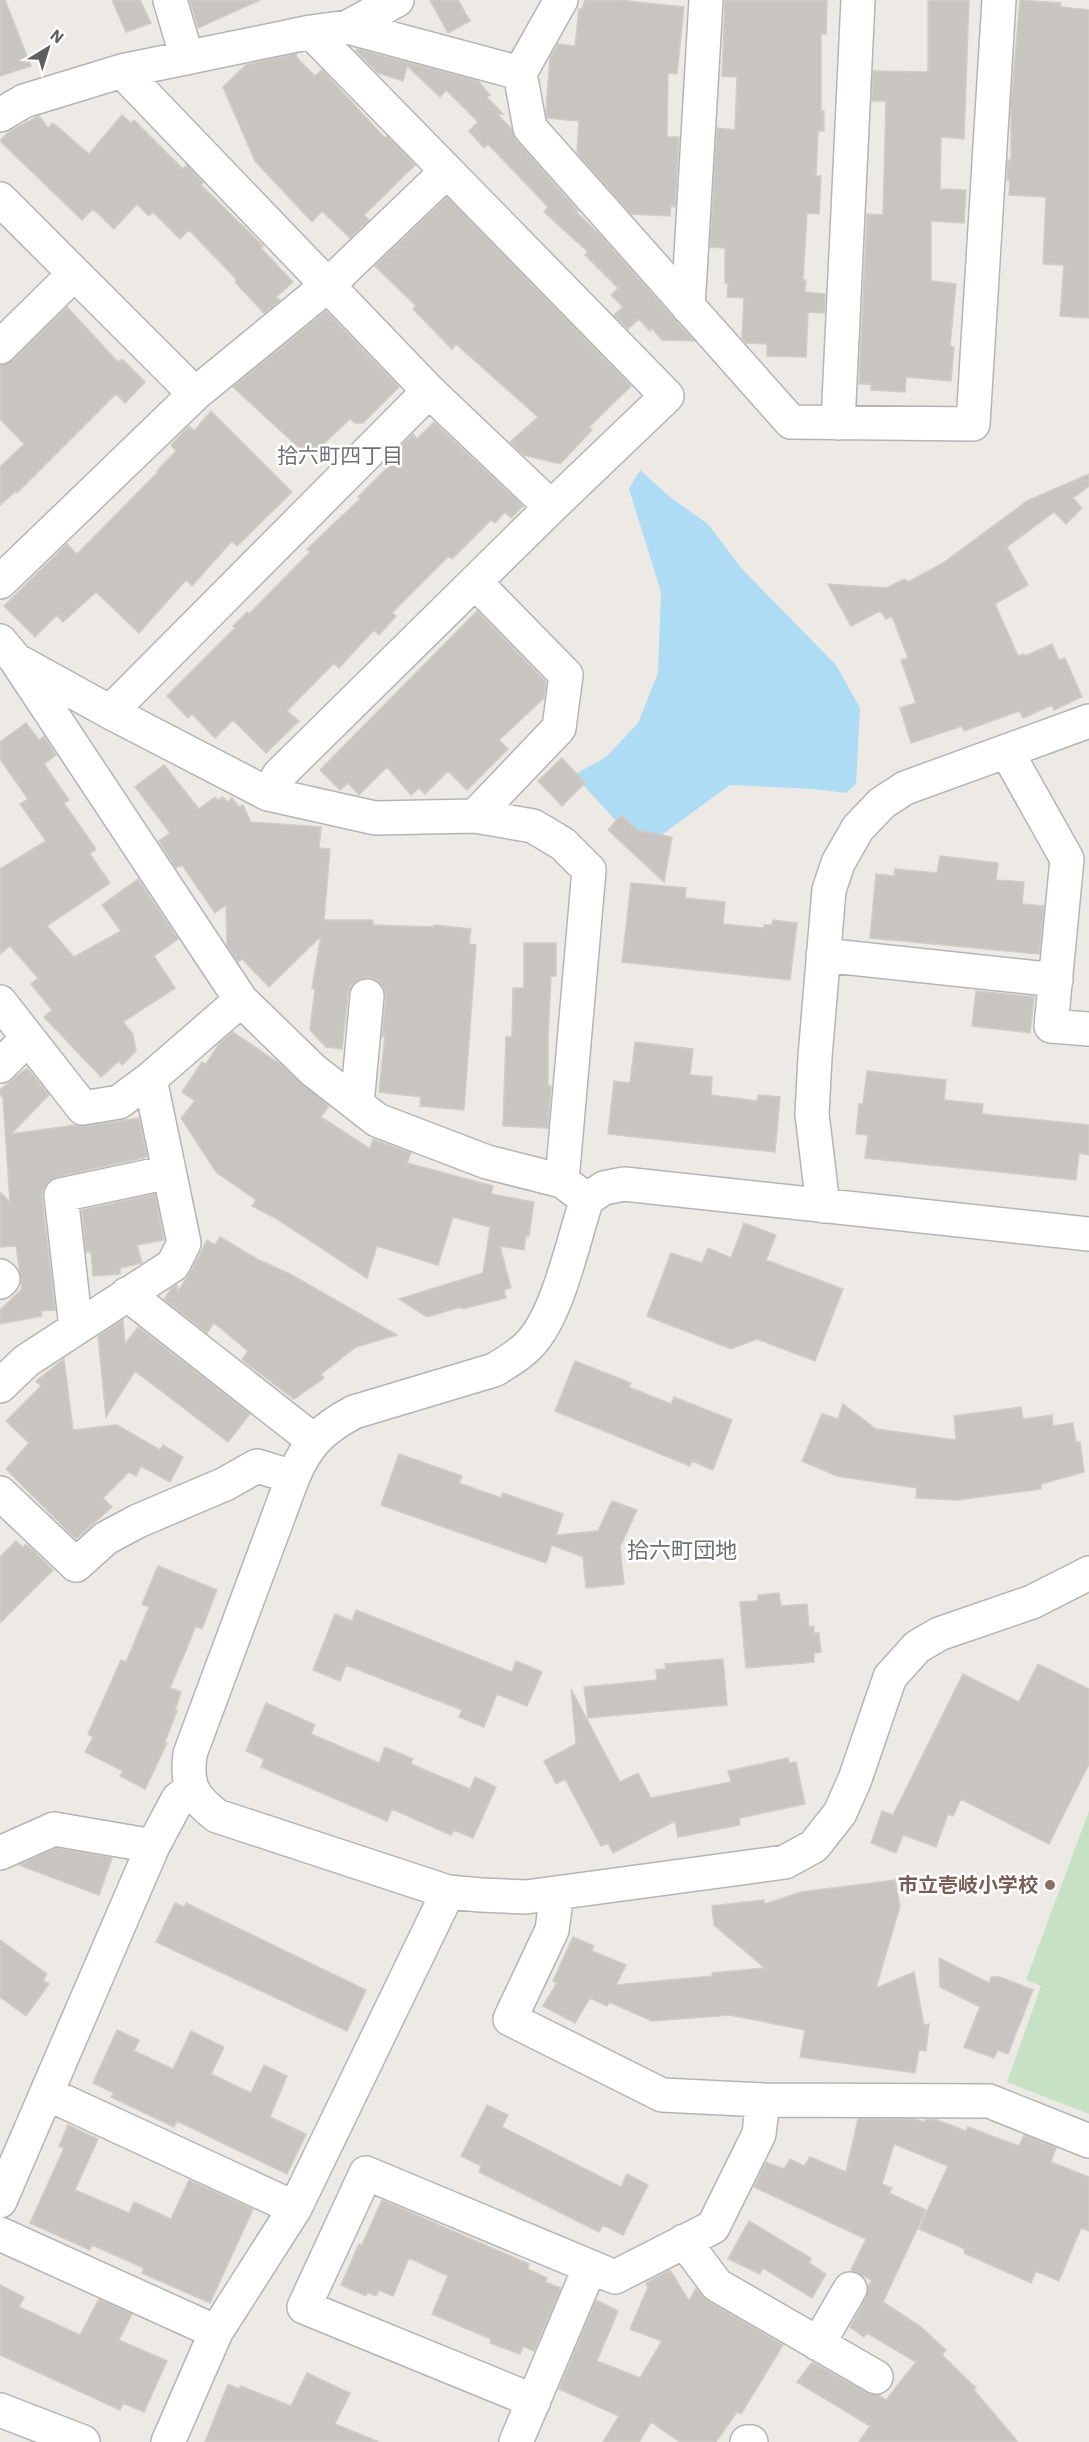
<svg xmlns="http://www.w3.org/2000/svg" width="1089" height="2442" font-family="'IBM Plex Sans','Noto Sans JP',sans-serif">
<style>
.green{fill:#c7e1c4}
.water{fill:#aedcf4}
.building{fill:#c8c5c1;stroke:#d1ccc4;stroke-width:1.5}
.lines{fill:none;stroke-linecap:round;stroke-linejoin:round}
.minor-casing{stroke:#b2b5b8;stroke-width:36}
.minor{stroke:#fff;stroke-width:33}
.education-dot{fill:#8d6e63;stroke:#fff;stroke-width:2}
.labels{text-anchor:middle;stroke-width:5;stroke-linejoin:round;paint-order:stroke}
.education-label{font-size:20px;font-weight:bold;fill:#785e54;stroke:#fff;text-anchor:end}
.neighbourhood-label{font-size:21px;fill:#6e7275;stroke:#fff}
.quarter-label{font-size:22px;fill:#6e7275;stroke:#fff}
</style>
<rect width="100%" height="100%" fill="#edeae5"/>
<path class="green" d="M1089 1811V2114L1007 2082 1041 1986 1026 1980Z"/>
<path class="water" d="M640 470 671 498 708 524 742 569 836 665 860 708 856 784 846 793 814 789 730 785 660 836 619 824 574 775 606 757 638 723 658 673 661 592 629 489Z"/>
<path class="building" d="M0 0H5L31 66 0 76Z
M112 0H140L151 23 126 32Z
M190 0H260L198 28Z
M430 0H458L470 21 448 33Z
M585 0H618L684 7 677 74 668 73 667 137H679L675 207 671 206 670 216 631 214 577 153 579 121 547 118 546 110 550 58 558 44 575 46 579 9H582Z
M725 0H827L826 34H821V111H824V131H818L816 176H821L819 214 807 213 803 280H806L805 292 825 294 824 313 808 312 806 357 767 356V344L746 343 742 338 744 298 727 297 728 283H725V248L710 247 717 128 735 130 737 77 722 76Z
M928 0H969L964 139 941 137 940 189 966 190 964 223 931 221V281L956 284 950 346 954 347 951 381 906 377 905 392 871 390V384H859L867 214 883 215 886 101H872L873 71 928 72Z
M1020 0 1061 3 1060 7 1089 10V318L1060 316 1064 265 1043 264 1046 197 1009 195 1010 181 1007 180 1008 160H1011V103Z
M357 49 478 81 490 95 487 97 503 114H497L511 128 516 140 578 211H575L598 233 694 341 662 340 652 328 650 331 639 319 628 329 614 315 623 307 611 295 618 288 585 255 588 252 544 212 548 207 488 144 484 148 469 131 478 122 446 90 440 97 407 66 403 81 378 73 356 51Z
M296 54 297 58 315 76 322 70 385 138 387 136 415 165 364 215 369 220 350 238 322 211 312 222 255 161 223 87 246 65Z
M122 115 131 123 134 120 183 169 187 165 203 183 201 185 263 246 261 248 293 282 276 297 280 300 264 313 235 282 237 280 189 230 180 239 153 212 149 216 137 204 114 229 93 209 82 220 0 141 9 131 39 116 48 128 53 123 89 154Z
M447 197 631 386 589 427 592 430 560 464 524 455 510 442 538 417 456 344 452 349 413 309 416 306 375 266Z
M67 307 118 362 122 359 145 382 125 403 116 394 17 493 16 491 0 505V467L24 444 0 419V365L13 360Z
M326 311 399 387 363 423H355L350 419 309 457 233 387Z
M211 411 292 492 237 546 232 541 192 586 186 580 139 633 96 592 63 622 57 615 35 637 4 606 67 544 77 554 158 472 157 471 176 451 171 445 189 426 194 431Z
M434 422 523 506 511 518 505 512 495 523 491 520 452 559 449 556 392 613 396 616 379 635 374 630 339 668 334 663 287 711 299 721 266 753 233 720 215 738 192 714 188 718 167 696 235 628 233 626 247 612 249 614 310 552 307 549 360 499 358 497 401 454 397 450 413 434 417 439Z
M1089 474V486L1073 498 1082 508 1066 524 1054 512 1007 547 1028 585 995 604 1018 656 1024 654 1025 656 1052 644 1059 660 1065 658 1082 697 1054 710 1052 705 1023 718 1019 711 964 731 962 726 911 743 900 708 916 703 901 660 908 658 892 616 886 619 880 611 851 626 828 584 886 588 905 579 908 582 943 563 1027 501Z
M477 611 546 682 544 698 499 740 508 749 467 790 448 771 425 794 419 788 411 795 387 767 359 795 348 783 340 790 320 770Z
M26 723 39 740 44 736 56 755 44 764 69 800 64 803 96 849 90 854 110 883 47 926 74 957 121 931 102 905 138 879 178 939 154 956 175 988 123 1022 133 1034 136 1051 122 1065 119 1061 101 1077 44 1017 52 1010 31 984 38 978 10 946 0 954V869L46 841 20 804 28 799 0 759V742Z
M562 758 585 783 562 806 538 781Z
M164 765 199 809 215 797 218 800 223 797 227 802 232 798 239 807 243 805 251 822 321 827 319 848 330 849 324 920H373V925L434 927V925L471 929 469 944 476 945 464 1110 420 1106 421 1097 379 1092 385 1035 382 1037 386 998 384 988 377 980 369 977 360 979 351 986 348 994 342 1049 326 1047 310 1030 315 989 312 988 321 936 269 987 242 959 238 962 227 945 226 905 215 913 182 865 176 868 159 841 170 833 135 787Z
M621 815 637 830 672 837 664 882 608 830Z
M940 856 998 863 996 880 1024 882 1022 904 1044 906 1039 954 870 938 876 874 894 876 895 869 937 873Z
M631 883 686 888 685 898 725 902 723 924 764 928V925H772L773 920 797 923 790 980 622 962Z
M524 943H556V976H551L548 1039V1086H551L548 1128 503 1126 506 1037H512L513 988H524Z
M976 991 1034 997 1030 1033 972 1026Z
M233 1032 280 1064 329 1106 321 1117 370 1149 373 1139 411 1153 407 1163 493 1186 491 1194 534 1202 529 1236 526 1235 524 1250 500 1246 511 1288 504 1290 506 1298 461 1309V1307L427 1317 399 1299 483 1273 490 1227 453 1217 438 1265 377 1246 367 1278 277 1219 252 1206 256 1200 216 1172 181 1118 195 1101 182 1092 202 1062 206 1064 219 1044Z
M635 1042 693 1049 690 1075 712 1077 711 1095 757 1101 758 1095 780 1097 775 1152 608 1134 614 1081 630 1083Z
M27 1068 49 1095 11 1134 76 1125 86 1126 139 1118 147 1157 57 1177 49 1181 43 1189 42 1197 55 1310 41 1311 42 1316 0 1324V1310L22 1289 16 1246 0 1247V1192L10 1202 3 1098 0 1095V1090Z
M867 1071 946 1080 944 1100 983 1104 982 1114 1089 1125V1155L1079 1153 1076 1180 865 1158 868 1135 856 1134 859 1104H863Z
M155 1194 164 1240 137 1245 142 1263 120 1268V1274L93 1276 91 1252H86L82 1210Z
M744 1223 776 1235 766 1260 843 1289 815 1361 757 1339 731 1349 647 1316 671 1253 702 1263 708 1248 731 1258Z
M220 1237 257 1259 290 1274 397 1335 356 1347 321 1374 324 1378 294 1399 242 1360 248 1351 214 1323 207 1333 164 1299 171 1289 177 1285 178 1291 190 1273 207 1240 215 1245Z
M123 1320 125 1344 138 1327 250 1414 228 1442 135 1371 106 1417 98 1336Z
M64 1359 73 1430 117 1425 160 1450 163 1445 183 1457 170 1482 141 1466 136 1476 129 1472 103 1498 112 1507 76 1539 6 1469 29 1443 6 1421 41 1386 36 1381Z
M575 1361 631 1383 629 1387 671 1404 674 1397 732 1420 713 1470 692 1461 690 1466 555 1411Z
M843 1404 876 1429 956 1440 954 1416 1021 1407 1023 1419 1052 1415 1053 1426 1073 1423 1076 1442H1080L1084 1472 1041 1484V1489L956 1500 916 1498 917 1488 837 1476 802 1461 822 1414 838 1419Z
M399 1454 462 1476 459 1483 501 1498 503 1493 563 1514 556 1535 598 1531 612 1501 637 1510 620 1547 624 1584 586 1588 583 1557 552 1545 546 1563 381 1505Z
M16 1541 23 1547 26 1544 53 1570 0 1623V1557Z
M158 1566 217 1590 202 1629 196 1626 170 1688 181 1692 175 1711H177L165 1742 167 1743 145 1789 120 1776 123 1771 85 1752 93 1737 88 1734 121 1660 126 1662 149 1607 142 1604Z
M779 1593 781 1606 807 1604 809 1627 814 1626V1633H819L821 1652 814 1653V1662L746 1668 740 1602 758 1601V1595Z
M356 1610 512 1672 516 1661 542 1672 527 1706 497 1694 484 1727 459 1717 462 1710 346 1665 340 1681 313 1670 335 1614 352 1621Z
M723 1659 727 1705 588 1718 584 1687 657 1680 656 1670 666 1669 665 1664Z
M1038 1664 1089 1689V1764L1049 1844 961 1799 953 1816 948 1814 936 1847 903 1835 896 1853 871 1843 882 1811 893 1815 963 1674 1019 1702Z
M571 1689 620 1782 638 1773 651 1798 731 1782 728 1771 788 1758 789 1763 796 1762 805 1804 739 1818 740 1825 678 1837 675 1821 613 1853 608 1843 601 1846 565 1779 556 1784 544 1761 576 1744Z
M266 1703 315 1725 311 1734 379 1763 385 1747 413 1759 411 1764 470 1789 475 1777 496 1787 473 1838 454 1830 451 1835 392 1809 387 1821 261 1767 264 1759 246 1751Z
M56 1848 112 1858 99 1895 19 1865Z
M895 1880 900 1906 876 1988 914 1972 924 2025 929 2024 926 2051 919 2050 915 2073 800 2057 805 2030 730 2015 652 2021 609 2002 607 2006 590 1998 575 2023 543 2006 557 1983 553 1981 573 1937 594 1946 592 1951 626 1965 616 1985 712 1976V1973L765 1968 714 1925 712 1906 764 1900 765 1904 801 1892Z
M175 1903 184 1907 186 1903 366 1990 347 2031 156 1942Z
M0 1940 47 1974 43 1980 49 1984 26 2016 0 1997Z
M939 1958 989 1983 991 1977H1000L1033 1990 1008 2054 998 2050 994 2058 964 2047 980 2007 940 1987Z
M117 2030 139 2040 134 2051 173 2069 191 2031 224 2047 211 2074 251 2093 264 2065 287 2076 270 2117 306 2134 287 2174 177 2121 174 2127 111 2097 114 2093 93 2083Z
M487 2105 508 2115 502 2127 621 2187 627 2174 648 2185 623 2235 603 2225 599 2232 479 2172 481 2166 461 2156Z
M858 2119H913L925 2122 926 2119 937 2120 966 2131 968 2127 1019 2146 1024 2135 1056 2148 1051 2162 1089 2177V2231L1081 2228 1059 2281 1036 2271 1031 2283 964 2253 965 2249 919 2229 948 2166 894 2144 882 2184 892 2188 889 2193 926 2210 883 2302 921 2327 946 2350 942 2355 976 2388 974 2390 1018 2442H859L870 2426 797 2382 812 2362 867 2393 879 2395 886 2400 916 2362 867 2333 864 2337 850 2327 866 2298 868 2286 872 2280 851 2270 866 2239 754 2187 766 2162 784 2169 790 2159 804 2166 810 2157 846 2172Z
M68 2125 98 2139 75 2190 129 2213 134 2202 171 2219 189 2180 253 2209 210 2303 142 2273 144 2268 92 2245 90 2250 30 2223 64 2148 59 2146Z
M382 2200 529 2264 528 2269 547 2278 545 2282 561 2288 534 2351 523 2346 520 2354 490 2343 491 2339 432 2314 448 2276 409 2258 393 2296 379 2290 376 2296 367 2292 366 2296 341 2285 359 2244 362 2245Z
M749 2221 811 2258 809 2263 826 2274 812 2298 763 2268 760 2274 728 2259Z
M670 2270 689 2301 696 2288 708 2301 783 2345 741 2414 737 2412 716 2442H680L651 2422 639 2442H603L619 2416 559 2389 596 2300 618 2311 597 2361 640 2378 662 2341 630 2329 648 2287 646 2283Z
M0 2285 24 2297 19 2307 80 2335 99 2299 132 2314 119 2340 167 2361 144 2412 123 2403 120 2410 0 2355Z
M307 2373 350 2393 335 2424 379 2442H205L228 2384 239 2389 241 2386 291 2406Z"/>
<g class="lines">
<g class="minor-casing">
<path id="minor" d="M170 0 187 58
M348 27 397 0
M311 32 348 27 520 73 561 0
M122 71 429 391 551 507
M520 73 530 128 791 422 973 424 999 0
M0 115 24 101 122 71 311 32 667 396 551 507 279 775 268 794
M0 199 195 394
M688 307 706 0
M0 347 74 274
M838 423 858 0
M0 582 195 394 328 285 447 171
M475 582 566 675 559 728 475 816
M0 641 16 660 241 1000 313 1070 377 1120 487 1162 562 1181 581 1195
M16 660 110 712 268 794 375 818 475 816 533 826 563 844 589 870 562 1181
M110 712 429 391
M1007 752 1067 859 1051 1026 1089 1029
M823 955 1056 980
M0 1002 83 1108 119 1102 150 1079 241 1000
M0 1066 28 1038
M357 1104 367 996
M823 1206 812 1114 815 1057 829 890 838 863 858 828 882 803 905 788 1089 721
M1089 1234 624 1184 604 1188 587 1199C573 1240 558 1317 528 1346 518 1356 506 1363 494 1370L354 1412C322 1429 307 1444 293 1477L190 1754C186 1785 192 1797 217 1816L448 1892 481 1895 526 1897 785 1862 814 1846 840 1813 855 1779 890 1677 917 1647 939 1634 1032 1602 1089 1573
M0 1276 3 1279 0 1282
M127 1294 313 1440
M76 1328 61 1195 169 1172
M0 1386 26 1361 173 1265 184 1243 150 1079
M0 1493 76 1565 106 1538 138 1521 225 1484 257 1466 293 1477
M0 1853 54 1829 153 1846
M557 1893 552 1930 510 2019 662 2095 763 2100 989 2101 1089 2141
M48 2094 295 2208
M0 2201 153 1846 178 1799 191 1789
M0 2234 216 2332
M684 2241 717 2285 876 2377
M818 2344 850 2289
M534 2401 304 2307 366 2173 615 2277 713 2227 759 2134 763 2100
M0 2410 83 2442
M168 2442 216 2332 295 2208 448 1892
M516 2442 590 2267
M747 2442H751"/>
</g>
<use href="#minor" class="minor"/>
</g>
<circle class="education-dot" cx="1050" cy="1885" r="6"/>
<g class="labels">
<g class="education-label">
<text x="1038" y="1892">市立壱岐小学校</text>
</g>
<g class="neighbourhood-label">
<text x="340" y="463">拾六町四丁目</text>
</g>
<g class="quarter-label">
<text x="682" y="1558">拾六町団地</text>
</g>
</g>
<g transform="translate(48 48) rotate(38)" stroke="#ffffff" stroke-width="4.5" paint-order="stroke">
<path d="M0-4.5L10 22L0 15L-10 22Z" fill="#5d6063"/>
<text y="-9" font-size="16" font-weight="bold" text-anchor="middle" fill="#5d6063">N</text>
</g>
</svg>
